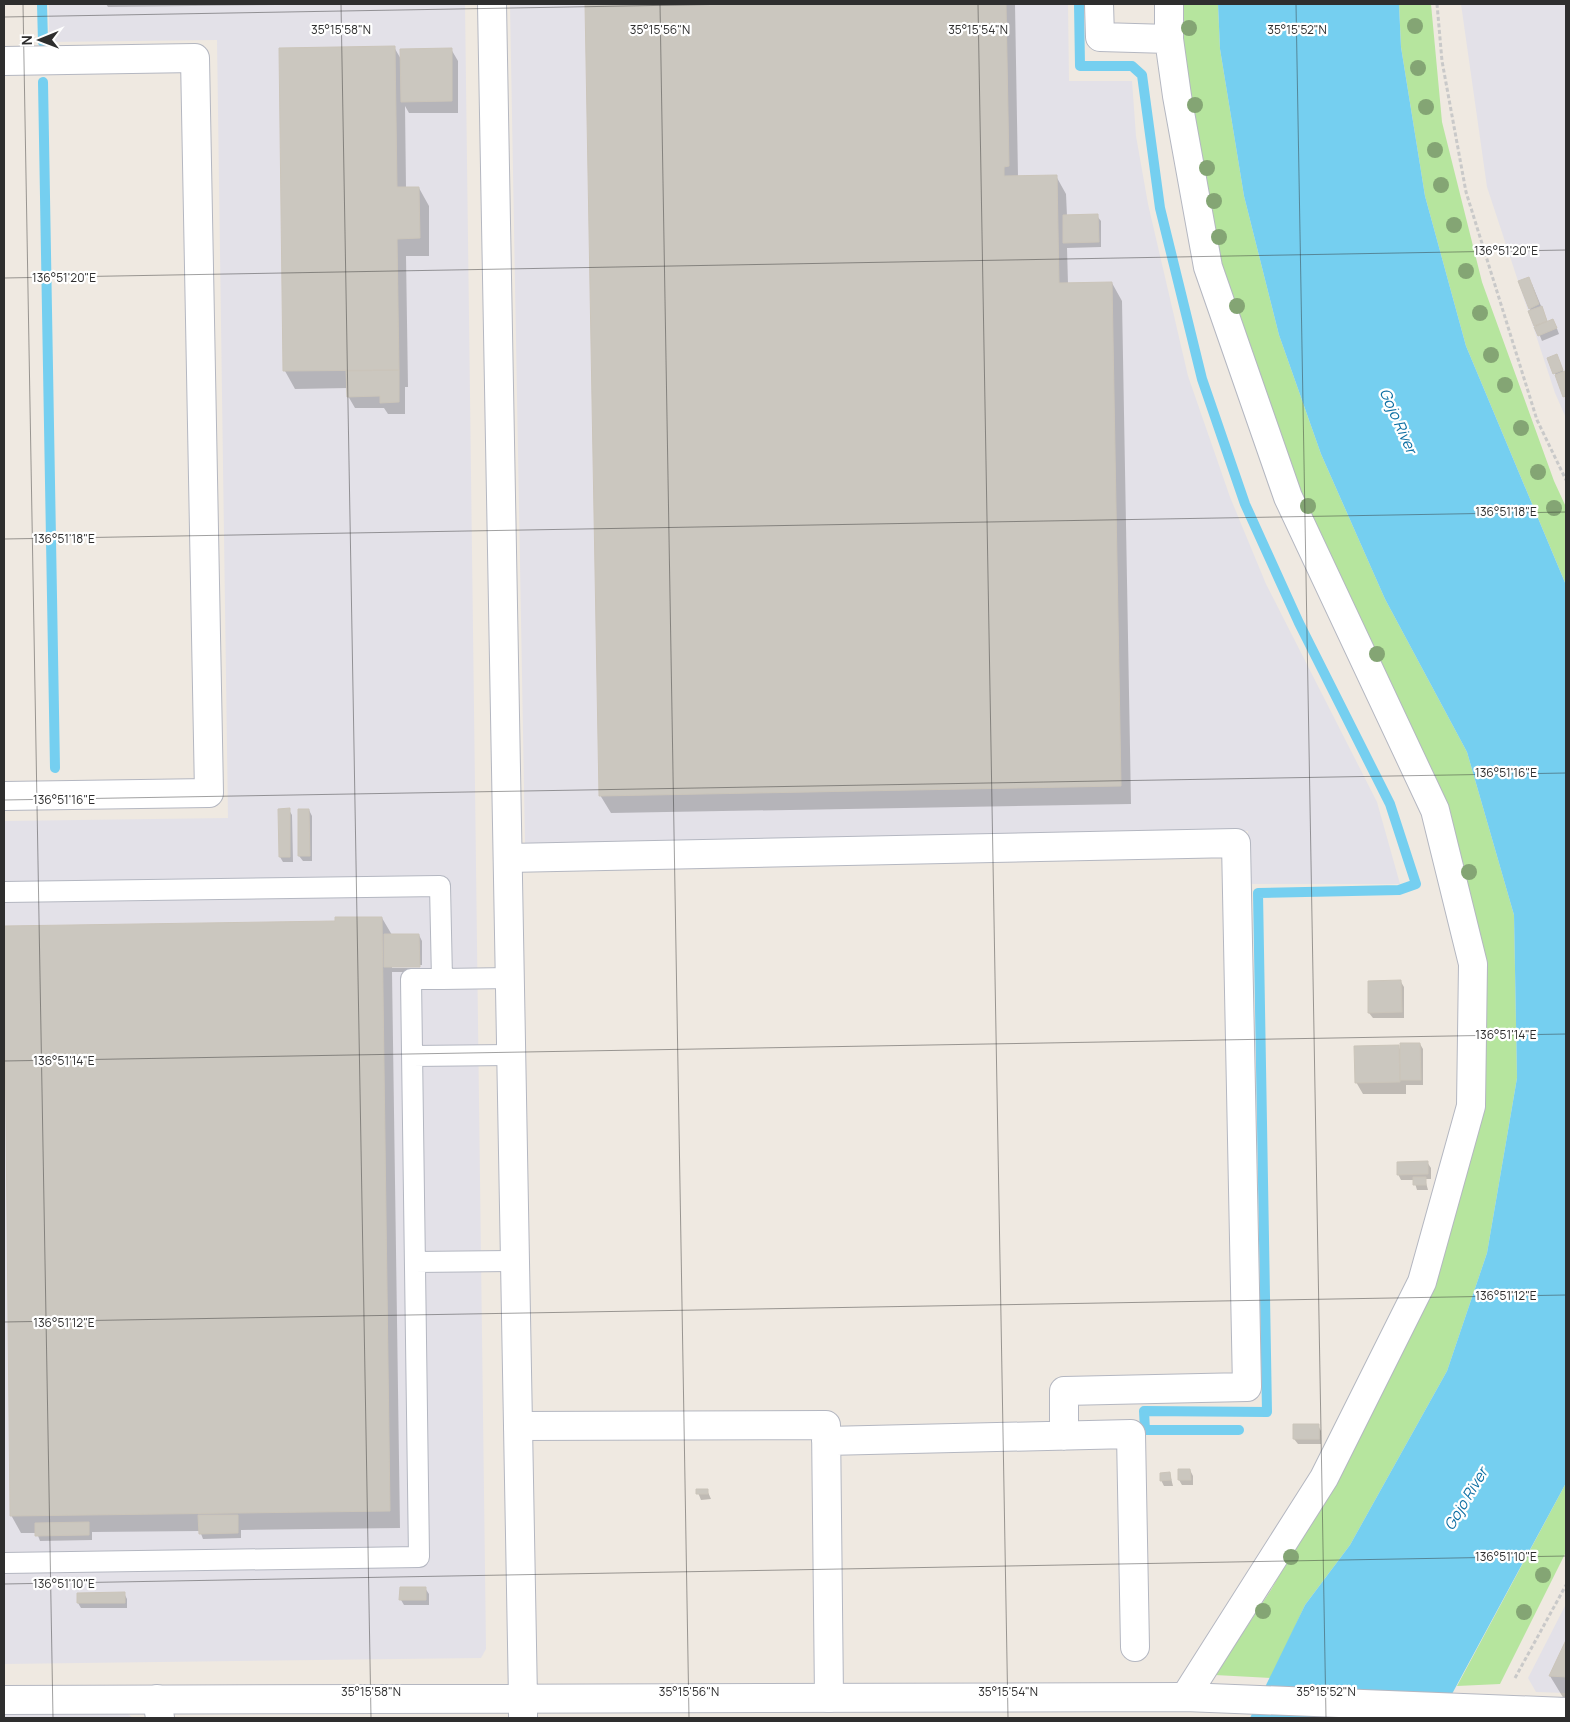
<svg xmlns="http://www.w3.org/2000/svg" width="1570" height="1722" font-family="Manrope,sans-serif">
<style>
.industrial{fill:#e3e1e8}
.green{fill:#b6e59e}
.water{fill:#75cff0}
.shadow{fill:#0003}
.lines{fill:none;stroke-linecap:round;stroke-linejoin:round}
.stream{stroke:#75cff0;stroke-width:10}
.building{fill:#cbc7bf;stroke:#cbc5ba}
.lane-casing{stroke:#b4b7c1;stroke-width:22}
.street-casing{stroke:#b4b7c1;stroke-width:30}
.secondary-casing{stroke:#b4b7c1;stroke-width:30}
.path{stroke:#c9c9c9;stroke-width:3;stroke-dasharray:4 2.5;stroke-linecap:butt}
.lane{stroke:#fff;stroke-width:20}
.street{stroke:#fff;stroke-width:28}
.secondary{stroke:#fff;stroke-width:28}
.tree{fill:#84a574}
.ticks{fill:none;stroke:#2e2e2e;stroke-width:1;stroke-opacity:0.45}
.labels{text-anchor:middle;stroke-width:4.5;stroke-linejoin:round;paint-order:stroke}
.water-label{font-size:15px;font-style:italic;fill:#0d6fa3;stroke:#fff}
.ticks-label{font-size:12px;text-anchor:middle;fill:#2e2e2e;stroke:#fff;stroke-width:4.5;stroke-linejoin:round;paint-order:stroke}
</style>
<rect width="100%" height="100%" fill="#efe9e1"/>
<path class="industrial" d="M49 4H465L486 1649 481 1658 4 1664V821L228 818 217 40 49 42Z
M510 4H1068L1069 81H1132L1136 136 1148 204 1188 376 1230 497 1266 584 1377 802 1400 884H1249L1248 831 525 844Z
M1461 4H1566V418L1555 393 1487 187Z
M1566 1604V1693L1536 1692 1528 1678Z
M118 1707 133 1718H4V1708Z"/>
<path class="green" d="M1180 4H1218L1220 49 1244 196 1279 335 1321 454 1385 599 1467 752 1514 915 1517 1078 1487 1253 1447 1371 1350 1545 1305 1605 1271 1678 1215 1675 1271 1590 1333 1479 1427 1294 1481 960 1298 496 1219 265 1181 63Z
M1399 4H1431L1442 122 1482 282 1554 481 1566 507V585L1466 346 1425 196 1401 47Z
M1566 1483V1552L1500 1684 1457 1686Z"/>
<path class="water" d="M1218 4H1399L1401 47 1425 196 1466 346 1566 585V1483L1439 1718H1250L1305 1605 1350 1545 1447 1371 1487 1253 1517 1078 1514 915 1467 752 1385 599 1321 454 1279 335 1244 196 1220 49Z"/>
<path class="shadow" d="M106 4H369L108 7Z
M586 4H1015L1018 177 1056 176 1066 194 1067 216H1097L1101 221V247L1067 248 1068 284 1112 283 1122 301 1131 804 611 813 600 795Z
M394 47 402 61 451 49 458 61V113H409L405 106 406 188H419L429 206V256H406L408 387H405V414H388L384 408H355L348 396V388L295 389 285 371 281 49Z
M1532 284 1548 323 1556 326 1559 334 1542 341 1530 311Z
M1557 356 1566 377V400L1549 359Z
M289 810 292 815 293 862H283L280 857Z
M309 810 312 816V861H303L299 856Z
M382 918 392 935H419L422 941V965L392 966V968H422V972H392L400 1528 241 1530V1538L203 1539 200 1531 92 1532V1540L40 1541 37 1533H21L11 1515 4 927 337 923Z
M1401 982 1404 987V1018H1373L1369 1013Z
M1420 1044 1423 1049V1085H1406V1094H1363L1356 1082 1398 1046 1401 1051Z
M1427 1162 1431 1168V1179H1425L1428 1190H1417L1414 1180H1401L1398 1174Z
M1318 1425 1321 1431V1444H1298L1294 1439Z
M1190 1470 1193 1476V1485H1182L1179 1480Z
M1170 1474 1173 1486H1164L1161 1480Z
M697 1490H707L711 1499 701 1500Z
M425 1588 429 1594V1605H404L401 1600Z
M124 1593 127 1599V1608H81L78 1603Z
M1566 1643V1699H1564L1550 1676Z"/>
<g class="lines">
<path class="stream" d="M42 4 43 42
M1079 4 1080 66H1132L1142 75 1160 208 1202 379 1245 504 1299 623 1390 804 1416 884 1399 890 1258 893 1267 1412 1144 1411 1145 1430H1239
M43 82 55 768"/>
</g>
<path class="building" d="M585 4H1006L1009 166 1004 167V176L1057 175 1059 283 1112 282 1121 786 599 796Z
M395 46 397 187H419L420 238 397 239 399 370 283 371 279 48Z
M452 48V101L401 102 400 49Z
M1098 214 1099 242 1063 243V215Z
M1529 277 1539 304 1529 309 1518 281Z
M1542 306 1547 321 1534 326 1528 311Z
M1553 319 1557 328 1538 336 1534 327Z
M1557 354 1563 370 1553 374 1547 358Z
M399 370V402L380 403V396L347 397 346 371Z
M1565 371 1566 396 1563 397 1555 375Z
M290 808V857H279L278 809Z
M298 809H309L310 856H298Z
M335 917H382L390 1511 10 1516 4 926 335 921Z
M384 934H419L420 967H384Z
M1401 980 1402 1012 1368 1013V981Z
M1400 1043H1420L1421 1080H1400Z
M1399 1045 1400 1082 1355 1083 1354 1046Z
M1428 1161V1174L1397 1175V1162Z
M1413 1177H1426V1185H1413Z
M1293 1424H1319V1439H1293Z
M1178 1469H1190L1191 1480H1178Z
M1170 1472 1171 1480 1160 1481V1473Z
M696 1489H708V1494H696Z
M198 1515H238V1533L199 1534Z
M89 1522V1535L35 1536V1523Z
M400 1587H426V1600H399Z
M125 1592V1603H77V1593Z
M1566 1640V1677L1549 1676Z"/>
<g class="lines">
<g class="lane-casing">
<path id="lane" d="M4 892 440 886 442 979H411L419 1557 4 1563
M442 979 510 978
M412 1056 511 1055
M415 1262 515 1261"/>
</g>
<g class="street-casing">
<path id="street" d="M1099 4 1100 37 1169 39
M1169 4V39L1177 96 1208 267 1288 497 1435 810 1473 964 1471 1106 1422 1282 1324 1478 1185 1697
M4 61 195 58 209 793 4 796
M508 858 1236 843 1247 1387 1064 1391V1436
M518 1426 826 1425 829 1698
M826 1441 1131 1434 1135 1647
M157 1699 160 1718
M523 1718V1699"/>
</g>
<g class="secondary-casing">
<path id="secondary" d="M492 4 523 1699
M4 1700 1185 1697 1566 1712"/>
</g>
<path class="path" d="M1437 4 1442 61 1466 192 1537 420 1566 480
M1515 1678 1566 1585"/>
<use href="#lane" class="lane"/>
<use href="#street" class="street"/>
<use href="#secondary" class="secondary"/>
</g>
<g class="tree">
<circle cx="1415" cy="26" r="8"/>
<circle cx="1189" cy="28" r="8"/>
<circle cx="1418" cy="68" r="8"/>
<circle cx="1195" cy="105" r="8"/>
<circle cx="1426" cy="107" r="8"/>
<circle cx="1435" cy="150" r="8"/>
<circle cx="1207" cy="168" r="8"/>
<circle cx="1441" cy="185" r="8"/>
<circle cx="1214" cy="201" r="8"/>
<circle cx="1454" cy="225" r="8"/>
<circle cx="1219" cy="237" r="8"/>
<circle cx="1466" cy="271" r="8"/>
<circle cx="1237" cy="306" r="8"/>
<circle cx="1480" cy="313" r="8"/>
<circle cx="1491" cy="355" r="8"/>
<circle cx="1505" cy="385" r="8"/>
<circle cx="1521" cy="428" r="8"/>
<circle cx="1538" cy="472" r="8"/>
<circle cx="1308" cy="506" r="8"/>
<circle cx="1554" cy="508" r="8"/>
<circle cx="1377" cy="654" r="8"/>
<circle cx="1469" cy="872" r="8"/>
<circle cx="1291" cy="1557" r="8"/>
<circle cx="1543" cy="1575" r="8"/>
<circle cx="1263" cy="1611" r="8"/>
<circle cx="1524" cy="1612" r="8"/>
</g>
<path class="ticks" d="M23 4 53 1718M341 4 371 1718M660 4 689 1718M978 4 1008 1718M1296 4 1326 1718M4 17 738 4M4 278 1566 250M4 539 1566 512M4 800 1566 773M4 1061 1566 1034M4 1322 1566 1295M4 1584 1566 1556"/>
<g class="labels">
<g class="water-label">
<text transform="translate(1398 421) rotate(66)" y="5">Gojo River</text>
<text transform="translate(1466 1499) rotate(-59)" y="5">Gojo River</text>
</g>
</g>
<g class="ticks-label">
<text x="341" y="34">35°15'58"N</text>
<text x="660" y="34">35°15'56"N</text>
<text x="978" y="34">35°15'54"N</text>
<text x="1297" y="34">35°15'52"N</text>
<text x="1506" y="255">136°51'20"E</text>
<text x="64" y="282">136°51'20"E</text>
<text x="1506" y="516">136°51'18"E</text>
<text x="64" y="543">136°51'18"E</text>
<text x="1506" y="777">136°51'16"E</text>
<text x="64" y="804">136°51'16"E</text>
<text x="1506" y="1039">136°51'14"E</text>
<text x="64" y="1065">136°51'14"E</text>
<text x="1506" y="1300">136°51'12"E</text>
<text x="64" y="1327">136°51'12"E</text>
<text x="1506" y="1561">136°51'10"E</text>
<text x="64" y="1588">136°51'10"E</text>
<text x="371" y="1696">35°15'58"N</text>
<text x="689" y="1696">35°15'56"N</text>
<text x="1008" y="1696">35°15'54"N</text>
<text x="1326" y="1696">35°15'52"N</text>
</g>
<rect width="1570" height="1722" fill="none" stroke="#2e2e2e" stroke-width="10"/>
<g transform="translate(40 40) rotate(269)" stroke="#ffffff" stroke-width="4" paint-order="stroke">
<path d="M0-4L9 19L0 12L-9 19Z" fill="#2e2e2e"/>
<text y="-8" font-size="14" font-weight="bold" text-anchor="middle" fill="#2e2e2e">N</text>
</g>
</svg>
